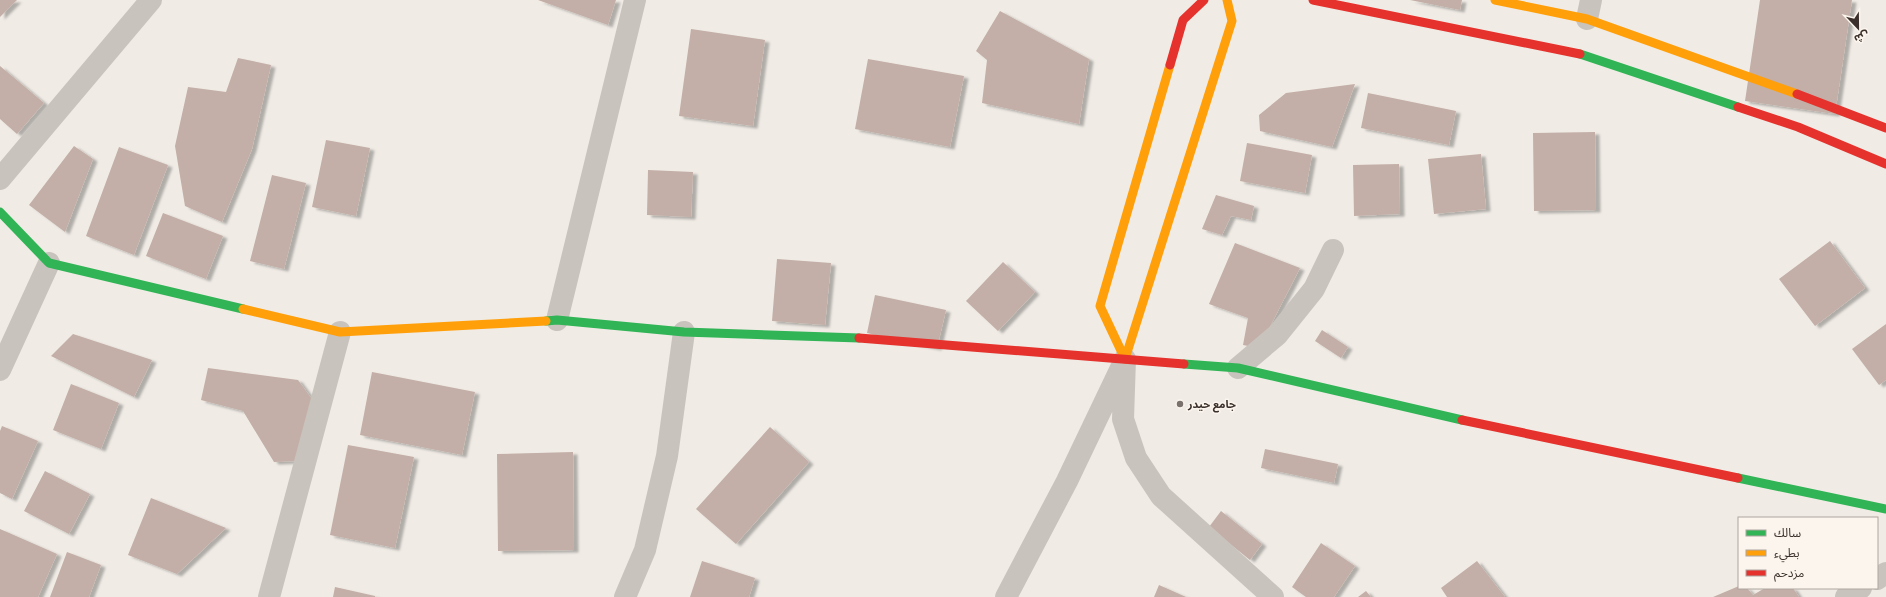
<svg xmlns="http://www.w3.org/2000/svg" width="1886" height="597" font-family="'IBM Plex Sans','Noto Sans Arabic',sans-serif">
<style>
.building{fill:#c3afa7;filter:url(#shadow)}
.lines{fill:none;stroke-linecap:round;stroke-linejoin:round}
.street{stroke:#c9c3be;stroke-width:22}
.fast{stroke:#30b455;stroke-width:9}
.slow{stroke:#ff9f0a;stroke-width:9}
.jam{stroke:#e5322d;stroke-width:9}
.poi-dot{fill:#7a716c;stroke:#fbf5ee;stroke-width:1.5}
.labels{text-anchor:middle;stroke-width:3;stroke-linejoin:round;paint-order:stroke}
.poi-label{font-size:11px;font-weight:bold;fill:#3b302b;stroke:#fbf5ee;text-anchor:start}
</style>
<defs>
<filter id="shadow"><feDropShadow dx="4.5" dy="2.5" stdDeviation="1" flood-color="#0004"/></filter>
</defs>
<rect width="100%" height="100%" fill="#f0ebe5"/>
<path class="building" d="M0 0H17L0 17Z
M538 0H616L608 25Z
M1410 0H1462L1460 10Z
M1760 0H1852L1835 114 1745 101Z
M1000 11 1089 59 1079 124 982 103 987 60 976 51Z
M691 29 765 40 753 126 679 116Z
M238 58 271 65 252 149 222 222 185 206 175 146 188 87 226 92Z
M868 59 964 76 950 147 855 129Z
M0 66 44 103 17 134 0 119Z
M1355 84 1332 147 1260 131 1259 115 1286 93Z
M1368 93 1456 111 1449 145 1361 128Z
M1595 132 1596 210 1534 211 1533 133Z
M326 140 370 148 356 216 312 207Z
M1247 143 1312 155 1305 193 1240 181Z
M74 146 93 159 65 232 29 205Z
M119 147 168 165 134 255 86 236Z
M1481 154 1486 209 1434 214 1428 159Z
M1399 164 1400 214 1354 216 1353 165Z
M648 170 693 172 691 217 647 215Z
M272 175 306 183 284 269 250 261Z
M1216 195 1254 206 1251 220 1231 216 1222 235 1202 229Z
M163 213 223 236 206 279 146 256Z
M1830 241 1865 288 1815 326 1779 279Z
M1235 243 1300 268 1259 348 1243 345 1248 318 1209 304Z
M777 259 831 263 825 325 772 321Z
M1003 262 1035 292 998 331 966 301Z
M875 295 946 310 937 348 867 333Z
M1886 324V380L1879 385 1852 349Z
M1322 330 1348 347 1341 358 1315 341Z
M73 334 152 360 134 397 51 356Z
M208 368 298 380 317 406 297 461 274 462 243 411 201 400Z
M372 372 475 392 462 455 360 435Z
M71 384 119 403 101 449 53 430Z
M2 426 38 441 12 499 0 493V431Z
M770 427 809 462 736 544 696 509Z
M348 445 414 457 395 548 330 535Z
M1265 449 1338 464 1334 483 1261 468Z
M573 452 574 550 498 551 497 454Z
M45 471 90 494 69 534 24 511Z
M151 498 226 528 177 574 128 555Z
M1221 511 1262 544 1250 560 1209 527Z
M0 529 57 554 38 597H0Z
M1321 543 1355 566 1334 597H1306L1292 587Z
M67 552 101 565 89 597H50Z
M702 561 755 578 749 597H690Z
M1477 561 1505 597H1447L1441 588Z
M1159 585 1186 597H1154Z
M1739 586V588H1747L1753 595 1765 588H1793L1799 597H1713Z
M335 587 375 596V597H333Z
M1366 591 1371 597H1358Z"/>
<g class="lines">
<path class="street" d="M1587 19 1591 0
M0 179 151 0
M557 320 635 0
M1125 359 1123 419 1136 458 1161 496 1273 597
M1238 368 1277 335 1314 289 1333 250
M0 370 49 263
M1877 579 1886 573
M269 597 340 332
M625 597 645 550 667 456 684 332
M1006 597 1067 481 1121 368
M1846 597 1861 588"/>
<path class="fast" d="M1580 54 1738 107
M0 212 49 263 243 309
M546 321 557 320 684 332 859 338
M1184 364 1238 368 1462 420
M1738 478 1886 509"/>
<path class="slow" d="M1495 0 1587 19 1797 94
M243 309 340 332 546 321
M1125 359 1100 306 1170 65
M1125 359 1232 21 1227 0"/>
<path class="jam" d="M1313 0 1580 54
M1170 65 1183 20 1204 0
M1797 94 1886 128
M1738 107 1798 127 1886 164
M859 338 1184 364
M1462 420 1738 478"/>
</g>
<circle class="poi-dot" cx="1180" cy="404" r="4"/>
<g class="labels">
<g class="poi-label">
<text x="1188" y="408">جامع حيدر</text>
</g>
</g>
<rect x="1738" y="517" width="140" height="72" fill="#fbf5ee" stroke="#aea6a0"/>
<rect x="1746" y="530" width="20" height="6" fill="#30b455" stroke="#aea6a0"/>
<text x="1774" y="537" font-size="12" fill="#3b302b">سالك</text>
<rect x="1746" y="550" width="20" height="6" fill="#ff9f0a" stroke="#aea6a0"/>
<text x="1774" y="557" font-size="12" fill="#3b302b">بطيء</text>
<rect x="1746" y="570" width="20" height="6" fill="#e5322d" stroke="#aea6a0"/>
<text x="1774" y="577" font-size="12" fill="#3b302b">مزدحم</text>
<g transform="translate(1858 28) rotate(158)" stroke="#fbf5ee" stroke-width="3" paint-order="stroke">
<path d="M0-3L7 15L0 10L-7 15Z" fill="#3b302b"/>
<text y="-6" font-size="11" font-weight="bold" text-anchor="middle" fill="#3b302b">ش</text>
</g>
</svg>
